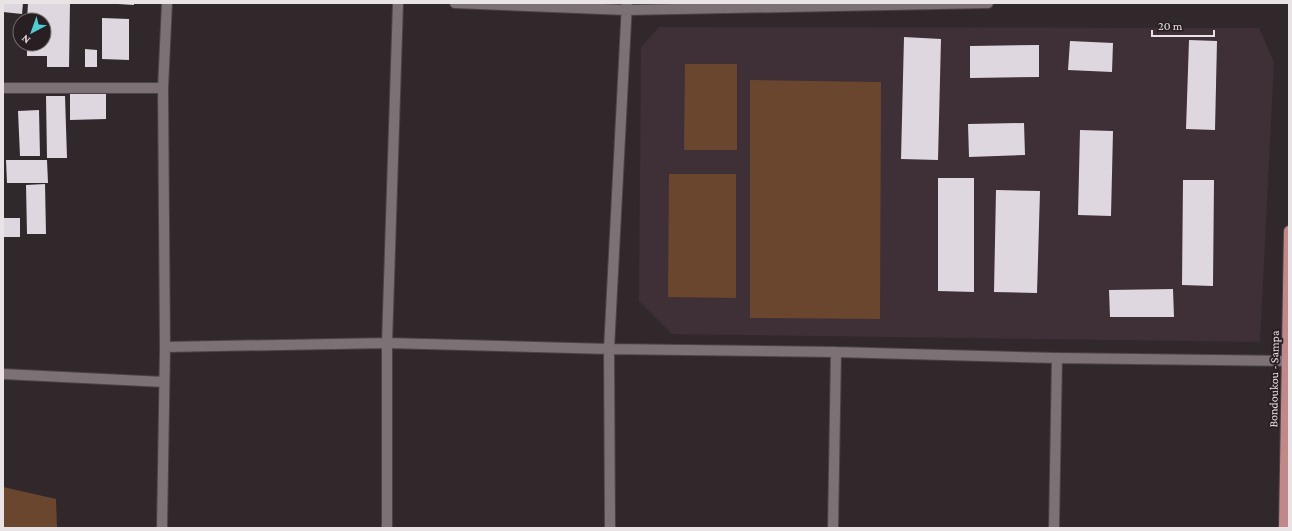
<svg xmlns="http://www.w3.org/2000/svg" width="1292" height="531" font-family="'Crimson Pro',serif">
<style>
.built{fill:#3f2f36}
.green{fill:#6b462f}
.building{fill:#dfd7e0}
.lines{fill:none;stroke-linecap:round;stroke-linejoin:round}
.minor-casing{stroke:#4b4346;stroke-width:12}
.primary-casing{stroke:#4b4346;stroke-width:12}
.minor{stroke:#7c7175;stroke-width:10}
.primary{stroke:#c08889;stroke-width:10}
.labels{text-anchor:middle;stroke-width:4;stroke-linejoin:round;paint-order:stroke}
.street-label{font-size:12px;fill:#e9e3e5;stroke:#281f22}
</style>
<rect width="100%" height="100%" fill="#31282c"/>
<path class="built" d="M659 27 1259 28 1274 62 1260 342 672 334 639 301 641 47Z"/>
<path class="green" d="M685 64H737V150H684Z
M750 80 881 82 880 319 750 318Z
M669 174H736V298L668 297Z
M3 487 56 499 57 528H3Z"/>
<path class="building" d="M3 3H23L22 14 3 12Z
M28 3H70L69 67H47V56H27V44H44V20H27Z
M118 3H134V5L118 4Z
M102 18 129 19V60L102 59Z
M904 37 941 39 938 160 901 159Z
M1189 40 1217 41 1215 130 1186 129Z
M1070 41 1113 43 1112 72 1068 70Z
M1039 45V77L970 78V46Z
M85 49 97 50V67H85Z
M106 93V119L70 120V94Z
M46 96H65L67 158H47Z
M39 110 40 156H20L18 111Z
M1024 123 1025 155 969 157 968 124Z
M1080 130 1113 131 1111 216 1078 215Z
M6 160H47L48 183H7Z
M938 178H974V292L938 291Z
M1183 180H1214L1213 286 1182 285Z
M45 184 46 234H27L26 185Z
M996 190 1040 191 1037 293 994 292Z
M3 218H20V237H3Z
M1173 289 1174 317H1110L1109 290Z"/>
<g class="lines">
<g class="minor-casing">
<path id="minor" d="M455 3 627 10 988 3
M3 88H163
M165 347 387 343 609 349 836 352 1057 358 1287 361
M3 374 164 382
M162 528 165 347 163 88 167 3
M387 528V343L398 3
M610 528 609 349 627 3
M833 528 836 352
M1054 528 1057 358"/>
</g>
<g class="primary-casing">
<path id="primary" d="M1284 528 1289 231"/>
</g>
<use href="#minor" class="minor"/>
<use href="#primary" class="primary"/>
</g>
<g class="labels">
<g class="street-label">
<text transform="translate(1274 379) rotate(-89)" y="4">Bondoukou - Sampa</text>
</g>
</g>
<rect width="1292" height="531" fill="none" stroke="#e9e3e5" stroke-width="8"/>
<g transform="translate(32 32) rotate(221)"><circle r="19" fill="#281f22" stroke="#756d70"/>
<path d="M0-3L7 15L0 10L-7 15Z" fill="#51ccd2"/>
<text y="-6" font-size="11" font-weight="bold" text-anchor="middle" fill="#e9e3e5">N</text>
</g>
<path d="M1152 30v6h62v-6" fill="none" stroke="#e9e3e5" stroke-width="2"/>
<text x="1158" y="30" font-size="12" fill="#e9e3e5" stroke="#281f22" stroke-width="3" paint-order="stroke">20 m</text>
</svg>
